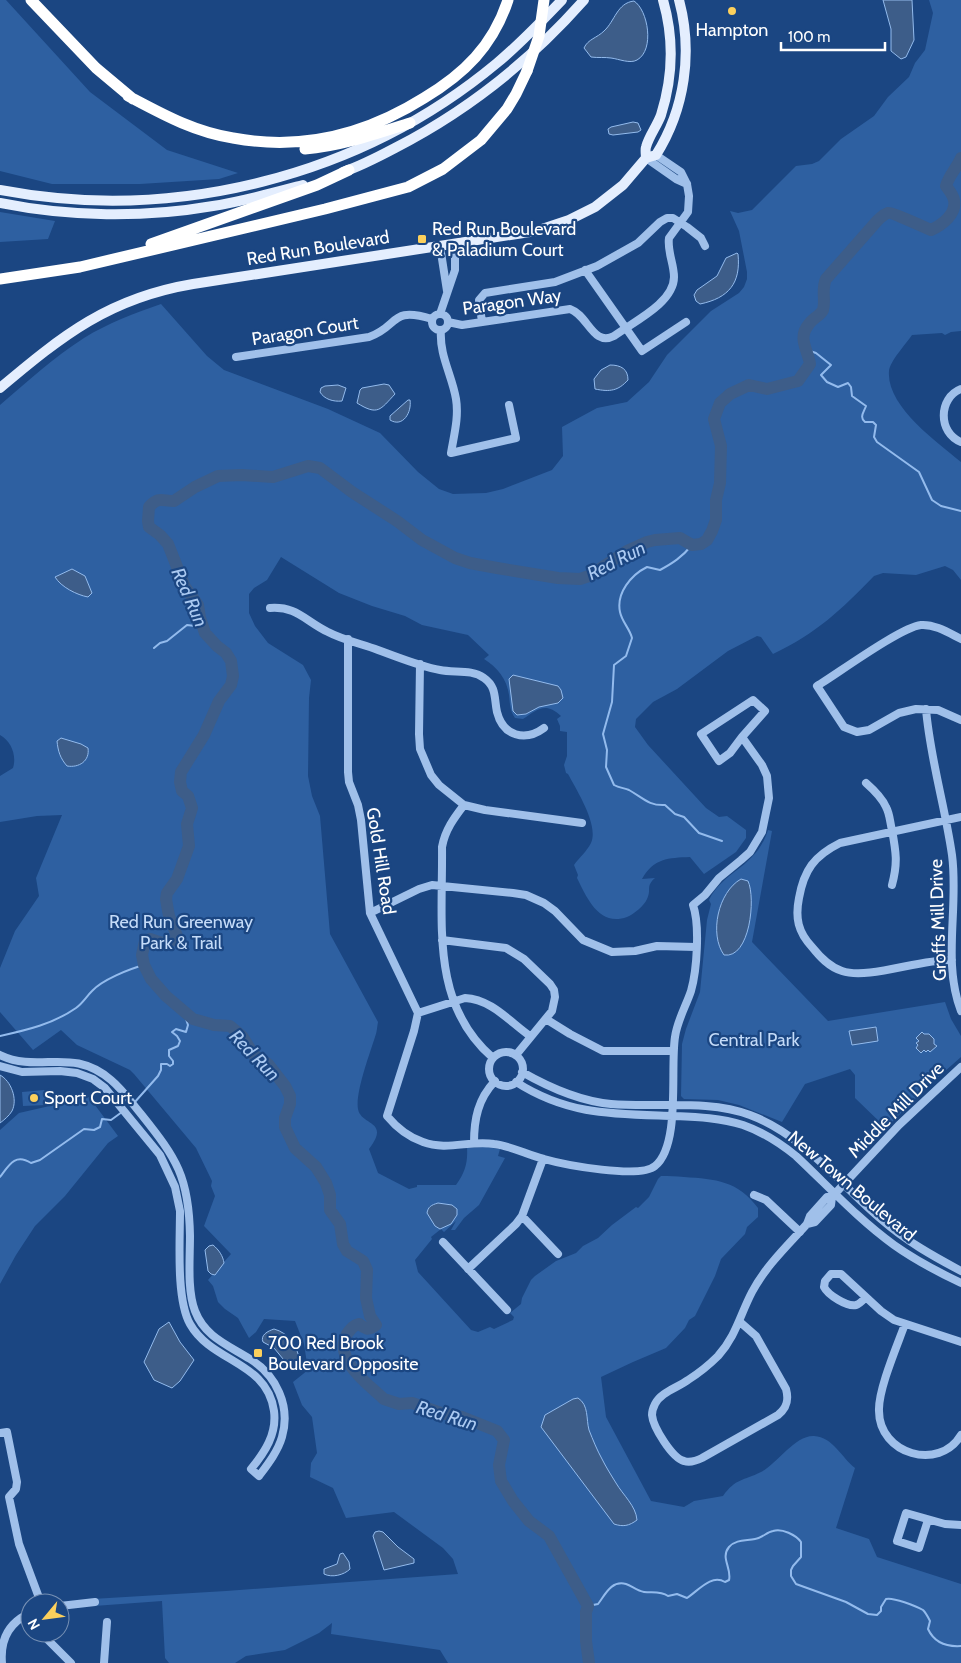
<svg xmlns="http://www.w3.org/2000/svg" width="961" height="1663" font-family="Cabin,sans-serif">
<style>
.green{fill:#2e60a1}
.water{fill:#3d5d89;stroke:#93bbed}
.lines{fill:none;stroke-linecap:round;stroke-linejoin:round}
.stream{stroke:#93bbed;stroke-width:2}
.river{stroke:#3d5d89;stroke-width:12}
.minor{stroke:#a0c0ea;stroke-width:8}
.major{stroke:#e4eefe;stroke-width:10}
.highway{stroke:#fff;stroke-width:11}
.highway-bridge{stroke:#fff;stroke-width:11}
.poi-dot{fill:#fcd05c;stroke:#1b4682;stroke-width:2}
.labels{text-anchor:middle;stroke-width:4.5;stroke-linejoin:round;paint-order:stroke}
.poi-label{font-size:18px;fill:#fff;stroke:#1b4682;text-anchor:start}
.street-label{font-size:18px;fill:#fff;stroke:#1b4682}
.park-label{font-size:18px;fill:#c4dbf8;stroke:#1b4682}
.water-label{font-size:19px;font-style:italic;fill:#abcaf2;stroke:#1b4682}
</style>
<rect width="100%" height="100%" fill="#1b4682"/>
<path class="green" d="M0 0H6L90 92 167 150 238 173 219 179 140 184H52L0 171Z
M929 0H961V331L951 332 945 335 942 333 912 335C906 344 890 361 889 371 886 406 937 442 961 462V580L953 570 945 566 916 575 883 573 874 576C841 610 817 633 773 654L761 637 757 636 728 651 677 689 653 702 636 719 635 727 648 745 706 808 719 817 727 816 746 830V838L736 852 704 874 690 857C668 858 654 858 642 879L655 878C645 887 652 889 647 899 644 906 634 914 627 917 599 927 587 898 577 878L578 875 574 865C579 858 587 851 591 843 599 825 577 791 568 774L566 773 564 765 567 756V732L560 731V726L557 719 561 716C545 701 537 710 523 719L515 718C510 711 510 704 509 695 507 679 497 667 484 659L489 655 468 635 422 625 405 616 372 606 339 593 281 557 267 580 254 588 249 594V613L255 626 268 643 303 665 311 680 309 698 308 776 312 796 320 816 330 934 378 1022C377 1027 377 1032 375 1037 370 1053 355 1093 358 1109 361 1126 391 1120 369 1149L378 1173 409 1189 417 1187V1185H456C465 1173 468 1162 467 1148L486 1147 499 1149H500L498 1156 505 1158 479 1205 464 1218 455 1230H451L456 1221 444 1232 441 1229 431 1237 432 1239 415 1260 418 1272 471 1330 478 1332 490 1327 494 1329 513 1320 514 1317 510 1313 521 1304 522 1298 531 1280 535 1276 556 1261 576 1253 583 1246 598 1238 612 1225 636 1207 638 1208 649 1197 658 1179 661 1176C669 1176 676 1176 684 1177 716 1179 738 1181 758 1208V1217L747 1227 745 1234 721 1259 715 1276 695 1316 689 1320 685 1328 666 1348 633 1362 601 1377 606 1417 651 1501 684 1507 694 1501 723 1496C736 1478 743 1481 761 1472 777 1464 795 1435 814 1436 833 1437 842 1458 855 1468L836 1528 869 1539 877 1557 961 1584V1663H448L440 1650 331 1634 332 1623 319 1633 285 1650 246 1656 235 1663H169L165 1658 162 1601 94 1606 92 1599 226 1591 458 1574 453 1559 443 1548 394 1512 346 1518 333 1488 310 1477 311 1463 317 1453 312 1417 302 1405 293 1382 308 1370 304 1344 295 1321 264 1319 256 1332 249 1338 238 1318 225 1309 218 1302 213 1286 208 1280 231 1254 204 1226 215 1196 211 1186 212 1181 196 1148 134 1074 130 1070 77 1045 61 1030 33 1050 0 1012V968L15 931 39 896 36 878 62 815 37 816 0 822V776L13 768C17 755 11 741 0 735V405C27 382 54 357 84 338 108 323 135 313 161 304L207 356 224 370 328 409 380 433 418 472 439 489 453 494 486 493 503 489 552 470 563 456 562 427 597 408 627 402 649 382 667 355 711 311 739 293 744 287 747 279V272L739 231 730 211 738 213 752 210 796 166 812 164 819 161 841 139 874 116 888 97 909 77 915 63 925 50 933 13Z
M0 212 55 221 48 239 0 242Z
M768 830 772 831 752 942 828 1021 945 1002 951 1019 961 1036V1057L927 1087 886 1128 855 1098V1075L850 1069 805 1084 782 1122 739 1105 718 1100 684 1099 681 1096 682 1044 686 1029 700 992 707 920 711 904 709 900C724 870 756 868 768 830Z
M45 1090 46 1105 23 1106 22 1092Z
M89 1097 118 1136 108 1143 65 1196 35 1226 16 1255 0 1284V1130L19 1113Z"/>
<path class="water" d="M883 0H912L914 40 906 57 901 59 891 51V29Z
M634 1C648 10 655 50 637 60 630 64 619 59 611 58 605 57 598 58 591 57L584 48C588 39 597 38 604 31 615 21 617 3 634 1Z
M633 122 638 123 641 130 638 132 613 135 609 134 608 129 611 127Z
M737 253 738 254C741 283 729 298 700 304L696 301 694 295 697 290 717 276 726 258Z
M610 365C621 365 628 369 628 380 618 391 610 392 595 389L594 379 601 370Z
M384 384 389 385 395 394C380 410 378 416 357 403L360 390 362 388Z
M338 385 346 388 342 401C333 402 324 399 320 392L321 388 325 386Z
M408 400H410C412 412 403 428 390 420V416Z
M72 569 85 576 92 593 88 597C77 595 61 587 55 577Z
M513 675 558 686 561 690 563 698 558 703 539 707 526 714 517 715 513 711 509 679Z
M61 738 81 744 88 748C90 761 79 768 67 766 60 758 58 751 57 741Z
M741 879 748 881C756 898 750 959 724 955 709 934 718 892 741 879Z
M876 1027 878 1041 852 1045 849 1031Z
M922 1032 924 1034H929L934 1039V1044L937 1046 930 1052 928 1050 926 1052 924 1050 921 1053 916 1048 918 1045 916 1043 919 1041 916 1038Z
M0 1075C11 1081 18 1099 12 1111 9 1116 4 1120 0 1123Z
M438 1203 452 1205 457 1209V1215L451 1224 440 1229 435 1226 427 1213C428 1207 431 1205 438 1203Z
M213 1245C219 1250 223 1256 224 1263L215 1275 211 1274 208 1271 205 1250 209 1246Z
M169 1322 180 1342 194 1360 180 1381 172 1388 154 1380 144 1362 159 1329Z
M274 1329C289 1333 297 1346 300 1361L294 1367 288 1365 274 1348 263 1342C260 1335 268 1331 274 1329Z
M578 1398C589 1405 586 1419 589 1430 593 1440 597 1450 602 1459 606 1467 611 1475 616 1483 623 1495 636 1506 637 1520 629 1526 623 1527 614 1524L541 1427 545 1415 573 1399Z
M379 1531 383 1532 398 1547 414 1559V1563L384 1570 373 1536 375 1532Z
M343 1553 349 1562 350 1569C344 1575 332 1578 324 1574V1569L337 1564 340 1554Z"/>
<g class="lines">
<path class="stream" d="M804 349 816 353 831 365 821 375 827 382 838 387 848 383 851 387 852 396 866 406C864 412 859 417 865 422H873L876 425 874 437 877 442 919 472 932 500 941 506 961 511
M692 545C682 557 673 563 660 570L647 567C631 575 616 593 620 612 622 622 630 629 632 638L626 656 614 665 612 702 603 734 607 750 606 767 614 785C619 788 625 788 629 790 643 798 649 806 665 805L675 814 684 817 699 833 722 841
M154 648 160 643 167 641 187 625 203 627
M0 1036C27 1030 53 1024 76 1008 83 1003 86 997 92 991 102 980 129 969 144 965
M134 1103 158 1076 161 1070V1064H167L170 1066 173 1064V1061L169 1056V1050L178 1046 180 1041 177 1036 172 1032 176 1029 186 1032 188 1025 186 1019 189 1016
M0 1177C9 1165 15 1153 31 1163L40 1160 84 1129 94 1130 100 1127 102 1119 111 1120 122 1112
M588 1606 598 1604C605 1595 611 1580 626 1584 632 1586 637 1591 644 1592 652 1593 661 1591 668 1596L677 1594 687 1598C699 1590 711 1574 725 1582L729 1580C732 1568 720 1558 729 1547 736 1539 747 1541 755 1539 762 1538 767 1532 773 1531 782 1528 796 1535 801 1542V1557L793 1566 791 1570V1576L796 1584 846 1602 868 1614 877 1615 881 1611V1607L886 1599C893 1597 916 1606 923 1610 926 1613 928 1617 930 1621L928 1629C934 1642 946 1647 961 1646"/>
<path class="river" d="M589 1663 586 1641V1612L588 1606 549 1536 529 1521 513 1501 501 1481 499 1465 504 1440 497 1431 462 1417 441 1413 412 1403 399 1404 384 1399C368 1384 333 1360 347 1334 351 1329 352 1326 359 1324 366 1329 368 1331 376 1325L370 1316 366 1298 367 1270 363 1261 347 1251 343 1244 340 1224 330 1210V1195L326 1183 316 1167 295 1148 285 1127V1118L290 1104V1096L285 1086 268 1064 254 1055 242 1036 230 1026 214 1025 193 1019 166 996 151 979 144 965 142 955 145 941 150 939 162 943 175 940 177 936 169 916 166 899 167 893 177 879 189 846 187 824 192 808 188 796 182 791 180 782 181 772 204 735 219 701 231 685 233 676 231 661 226 653 217 646 205 633 200 618 198 605 185 587 168 544 160 535 149 527 148 521 149 507C159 496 162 501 174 501L195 487 218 476 242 475 273 477 308 466 320 468 352 492 397 521 422 540 455 558 470 563 497 568 558 578 580 579 589 576 627 551 647 542 655 540 680 538 692 545 701 544 707 540 712 531 716 520V500L720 483 721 446 714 419 720 403 730 394 749 385 767 389 798 381 810 364C808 350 797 338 809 324 813 318 820 316 823 310 826 300 821 290 826 279L877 221C880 218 884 214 888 213 891 212 924 227 931 230 942 225 957 214 954 200 953 195 949 190 946 186 949 175 957 168 961 158"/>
<path class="minor" d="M646 158 676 179 687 184
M440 246 447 291
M585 270 642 351 686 322
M432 322a8 8 0 1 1 16 0a8 8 0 1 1-16 0Z
M440 314 455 270V256L454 244
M448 322 462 325 570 309C588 315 593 347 614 336 633 322 674 303 674 277 674 264 667 251 669 238L688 212 689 196 687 184 681 172 656 155
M482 322 479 300 485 293 555 282 597 266 638 243 660 222 667 218H673L687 227 701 238 705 246
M441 330C439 355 452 375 456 399 459 417 454 435 451 453L516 438 509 405
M236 357 369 337C400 326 389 306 432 319
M961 389C938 398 938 433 961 442
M270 608C297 606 305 621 328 632 343 640 362 644 378 650 398 657 419 666 440 670 454 673 472 669 484 678 497 687 494 699 497 712 503 736 525 742 544 728
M348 639V772L349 782 358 805 361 820 370 913 418 1013 465 998C491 999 510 1022 530 1036
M961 639C949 633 935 624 921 625 901 627 837 674 817 686L844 727 857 732 869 730 899 713 916 709 938 710 961 720
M420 664 419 734 420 749 431 775 439 785 464 805 485 810 582 823
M926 709C930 758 945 806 952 855 959 907 942 962 961 1011
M866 783C874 790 882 798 886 807 890 814 890 823 892 830 896 852 898 863 892 885
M464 805C454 818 445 830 442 847 443 922 430 1004 493 1058
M370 913 419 889 432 885 513 893 526 895 544 903 555 911 583 940 612 952 635 951 657 946 696 947
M442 940 506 948 524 959 550 984 554 990 555 997 552 1011 516 1055
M952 960C920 959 868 980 842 971 829 967 820 957 812 947 798 932 795 918 799 898 804 870 814 856 840 843L961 817
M418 1013 414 1031 387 1116C397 1128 408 1137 423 1142 447 1151 470 1140 494 1144 512 1146 527 1155 544 1159 565 1165 640 1179 655 1166 681 1145 670 1068 675 1037 677 1021 686 1006 691 991 697 970 700 925 693 905L705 895 719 878 741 860 750 852 762 832 769 798 767 776 762 765 742 737 730 753 719 761 701 734 753 700 765 711 742 737
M546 1019 570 1034 603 1051H673
M489 1069a17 17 0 1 1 34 0a17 17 0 1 1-34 0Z
M0 1055C40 1074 71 1046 111 1080 122 1089 131 1102 141 1114 177 1159 189 1177 190 1236 190 1259 187 1290 195 1311 205 1337 228 1345 250 1359 276 1375 291 1406 282 1437 278 1451 268 1464 259 1476L251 1469C265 1452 277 1434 274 1411 267 1361 212 1363 190 1324 176 1299 180 1241 180 1211L175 1187 160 1155 105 1088 93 1079 77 1073 60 1071 22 1072 0 1066
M522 1072C550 1088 579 1101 611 1104 655 1108 708 1099 750 1115 804 1135 839 1184 882 1220 906 1241 933 1256 961 1271
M516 1082C569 1116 615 1114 675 1116 698 1117 721 1118 743 1125 763 1132 780 1143 796 1156 828 1186 858 1219 894 1245 915 1260 938 1272 961 1283
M474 1143C474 1119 478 1099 495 1081
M754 1195 766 1200 800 1232
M522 1216 558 1254
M807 1224 815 1222 831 1205 832 1197 843 1185 899 1125 961 1067
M443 1242 507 1310
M468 1269 516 1224 522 1216 543 1159
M866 1297C863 1300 860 1304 856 1305 847 1307 828 1295 824 1287L825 1281 831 1274H841L881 1311 894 1320 961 1342
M740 1322 756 1336 786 1389C789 1400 787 1408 778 1415L702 1458C696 1461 690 1463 684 1461 672 1458 653 1427 652 1415 652 1412 653 1408 655 1404 661 1392 677 1388 688 1380 699 1373 709 1365 718 1356 736 1336 740 1315 752 1292 765 1267 788 1245 807 1224L810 1216 827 1197H832
M905 1324C897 1346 878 1390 879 1411 879 1454 939 1472 961 1435
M0 1433 7 1432 17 1482 16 1489 9 1497 19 1544 41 1603
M928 1520 919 1548 897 1541 906 1513 945 1524 961 1525
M60 1606 95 1602
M41 1633 71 1663
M2 1663C0 1640 8 1623 30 1613
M104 1663 107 1622"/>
<path class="major" d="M646 158C646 155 645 150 646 147 649 136 657 126 661 115 673 77 674 38 663 0
M343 172C361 166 378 157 395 148 467 111 531 60 584 0
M0 190C175 223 360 177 497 63 520 44 541 22 562 0
M0 203C69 217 144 218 213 206 244 201 273 193 303 185
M0 388C63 335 109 298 193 284L536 231 569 220 595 207 623 185 646 158 656 155C685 109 693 52 679 0"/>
<path class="highway" d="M31 0 96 68 133 99
M128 96C162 114 194 132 233 138 302 151 365 135 424 98 464 74 493 46 508 0
M305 149C341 146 375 134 410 123
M151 244 317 185 349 170
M0 279 80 267 325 209 408 187 443 169 481 140 507 109 516 94 527 71"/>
<path class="highway-bridge" d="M527 71 539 36 544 0"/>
</g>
<g class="poi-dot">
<circle cx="732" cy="11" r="5"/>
<rect x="417" y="234" width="10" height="10" rx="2.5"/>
<circle cx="34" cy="1098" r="5"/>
<rect x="253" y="1348" width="10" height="10" rx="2.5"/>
</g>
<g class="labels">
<g class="poi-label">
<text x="732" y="36" text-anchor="middle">Hampton</text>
<text x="432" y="235">Red Run Boulevard<tspan x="432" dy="21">&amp; Paladium Court</tspan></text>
<text x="44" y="1104">Sport Court</text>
<text x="268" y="1349">700 Red Brook<tspan x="268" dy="21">Boulevard Opposite</tspan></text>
</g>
<g class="street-label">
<text transform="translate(318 248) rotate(-9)" y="6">Red Run Boulevard</text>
<text transform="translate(512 302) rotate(-8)" y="6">Paragon Way</text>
<text transform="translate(305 331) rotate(-9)" y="6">Paragon Court</text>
<text transform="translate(381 861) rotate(81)" y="6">Gold Hill Road</text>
<text transform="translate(938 920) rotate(-92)" y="6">Groffs Mill Drive</text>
<text transform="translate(896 1110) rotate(-45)" y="6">Middle Mill Drive</text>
<text transform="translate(852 1186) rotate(40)" y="6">New Town Boulevard</text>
</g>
<g class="park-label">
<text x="181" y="928">Red Run Greenway<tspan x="181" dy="21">Park &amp; Trail</tspan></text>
<text x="754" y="1046">Central Park</text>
</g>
<g class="water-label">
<text transform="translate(616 560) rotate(-27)" y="7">Red Run</text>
<text transform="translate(190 597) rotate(66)" y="7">Red Run</text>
<text transform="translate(255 1055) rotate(46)" y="7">Red Run</text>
<text transform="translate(447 1415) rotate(17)" y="7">Red Run</text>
</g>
</g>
<g transform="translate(45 1618) rotate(241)"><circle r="24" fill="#1b4682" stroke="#7690b4"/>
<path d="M0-4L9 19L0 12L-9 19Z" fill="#fcd05c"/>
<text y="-8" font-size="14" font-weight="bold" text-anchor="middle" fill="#ffffff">N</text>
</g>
<path d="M781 42v8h104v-8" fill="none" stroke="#ffffff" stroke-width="2.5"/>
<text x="788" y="42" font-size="15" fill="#ffffff" stroke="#1b4682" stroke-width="4" paint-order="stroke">100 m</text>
</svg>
